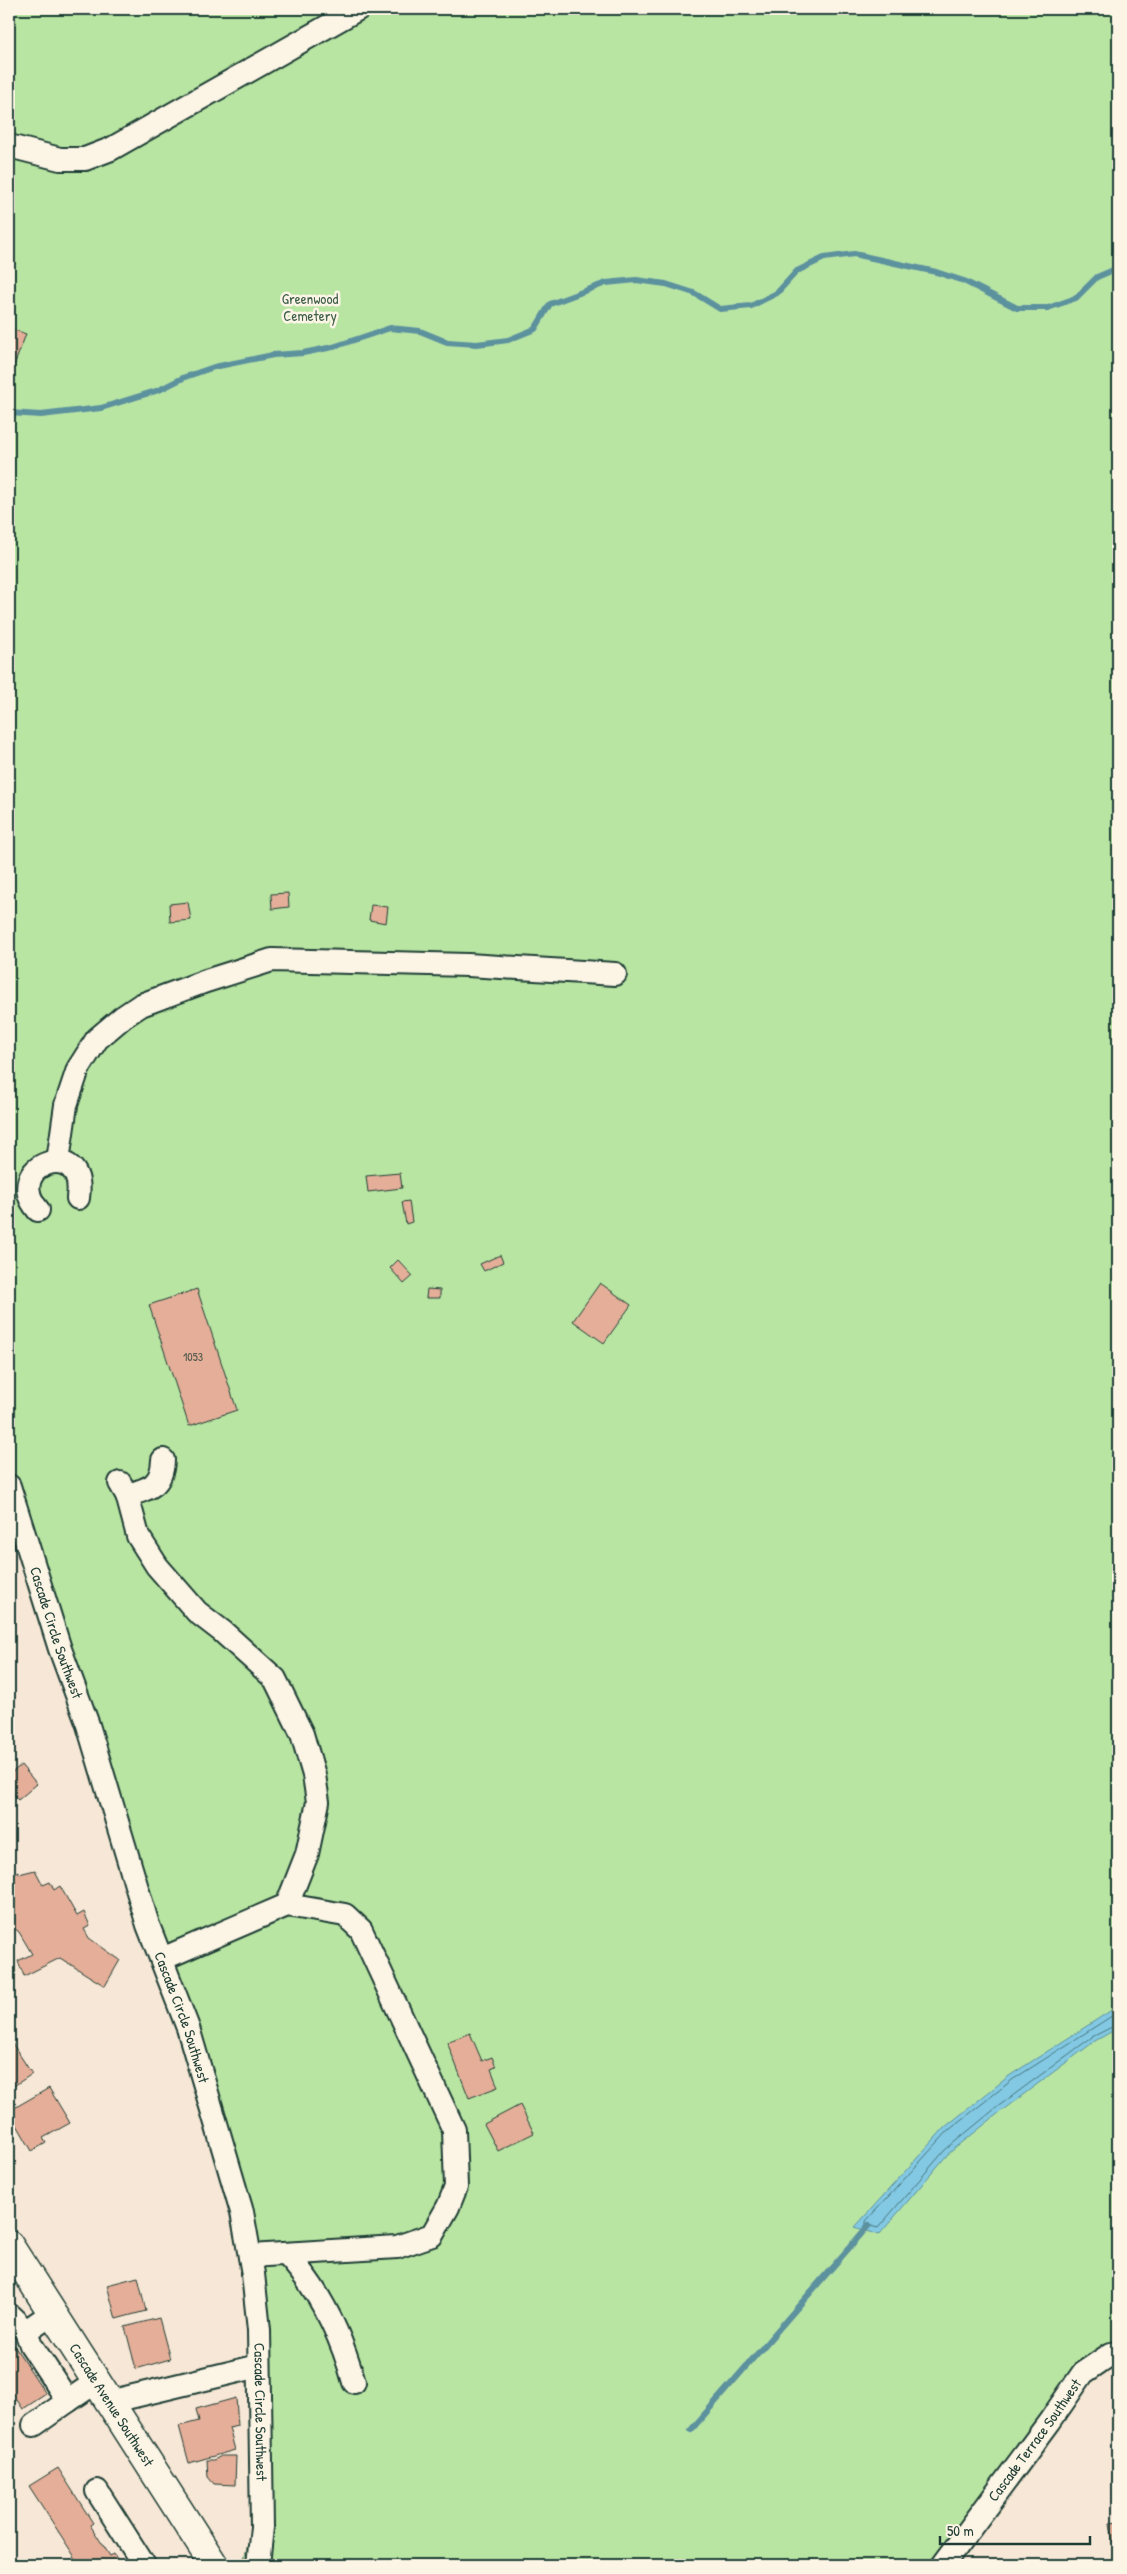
<svg xmlns="http://www.w3.org/2000/svg" width="1127" height="2574" font-family="'Patrick Hand',sans-serif">
<style>
.green{fill:#b9e5a3;stroke:#6c916c}
.water{fill:#83c9e4;stroke:#5b919e}
.lines{fill:none;stroke-linecap:round;stroke-linejoin:round}
.shore{stroke:#47757a;stroke-width:1}
.stream{stroke:#5b919e;stroke-width:6}
.building{fill:#e4ae98;stroke:#1f3d34}
.minor-casing{stroke:#1f3d34;stroke-width:26}
.major-casing{stroke:#1f3d34;stroke-width:31}
.minor{stroke:#fcf5e5;stroke-width:22}
.major{stroke:#fcf5e5;stroke-width:28}
.labels{text-anchor:middle;stroke-width:5;stroke-linejoin:round;paint-order:stroke}
.number-label{font-size:12px;fill:#50594d}
.park-label{font-size:15px;fill:#3e5f4a;stroke:#fcf5e5}
.street-label{font-size:15px;fill:#1f3d34;stroke:#fcf5e5}
</style>
<rect width="100%" height="100%" fill="#f7e7d6"/>
<filter id="ink" filterUnits="userSpaceOnUse"><feTurbulence type="fractalNoise" baseFrequency=".02" numOctaves="2"/><feDisplacementMap in="SourceGraphic" scale="10" xChannelSelector="R" yChannelSelector="G"/><feConvolveMatrix kernelMatrix="1 2 1 2 8 2 1 2 1" color-interpolation-filters="sRGB"/></filter>
<g filter="url(#ink)">
<path class="green" d="M9 9H1118V2357L1075 2377 940 2565H242L254 2524 266 2412 219 2135 9 1505Z"/>
<path class="water" d="M1118 2006V2028L1095 2041 1000 2112 948 2154 879 2235 855 2227 945 2127 1009 2076Z"/>
<g class="lines">
<path class="shore" d="M1118 2012 1012 2080 949 2130 866 2221V2225L878 2228 945 2150 996 2108 1092 2037 1118 2024"/>
<path class="stream" d="M9 413 41 415 101 408 159 390 185 377 214 367 273 355 303 353 333 347 390 328 420 331 447 342 477 344 508 340 535 329 550 304 606 283 636 280 666 284 694 293 720 309 751 306 777 293 797 271 824 258 854 254 936 272 964 281 1017 308H1048L1076 298 1097 277 1118 268
M691 2430 869 2225"/>
</g>
<path class="building" d="M9 328 26 334 12 371 9 370Z
M288 893 289 907 272 909 271 894Z
M188 902 191 920 170 922 169 904Z
M371 905 388 907 386 923 369 920Z
M400 1173 402 1188 368 1192 366 1176Z
M409 1201 412 1222 406 1224 402 1202Z
M500 1255 503 1262 484 1271 480 1264Z
M398 1260 413 1276 404 1284 390 1268Z
M600 1283 631 1305 604 1343 573 1321Z
M197 1289 237 1410 189 1426 149 1305Z
M427 1289 440 1290V1298H426Z
M21 1765 37 1784 18 1800 9 1788V1775Z
M35 1870 43 1885 50 1882 54 1890 60 1886 77 1916 84 1912 90 1926 84 1929 89 1938 120 1960 105 1986 60 1958 24 1976 18 1961 32 1954 19 1932 9 1924V1876L18 1871 19 1874Z
M470 2033 482 2061 492 2057 496 2067 491 2069 498 2087 469 2098 447 2042Z
M12 2043 32 2074 9 2089V2045Z
M49 2088 70 2123 43 2138 46 2143 32 2151 9 2111Z
M520 2105 534 2133 498 2151 484 2124Z
M138 2277 146 2311 116 2319 107 2285Z
M159 2318 170 2359 136 2369 125 2327Z
M9 2338 46 2394 23 2409 17 2400 9 2405Z
M236 2398 238 2426 229 2428 235 2450 189 2463 179 2426 199 2421 196 2409Z
M221 2456H236L235 2485 214 2484 208 2477 207 2460H214Z
M58 2468 93 2523 90 2525 110 2556 114 2554 121 2565H80L29 2486Z
M1118 2522V2547L1114 2548 1110 2523Z
M9 2555 13 2560 15 2558 23 2565H9Z"/>
<g class="lines">
<g class="minor-casing">
<g id="minor">
<path d="M9 146 60 159H85L111 149 358 9"/>
<path d="M58 1161 66 1105 78 1069 97 1039 123 1017 141 1005 206 981 272 960 468 965 615 974"/>
<path d="M38 1210C0 1165 87 1135 78 1198"/>
<path d="M120 1483 127 1495 138 1536 157 1566 197 1612 223 1632 275 1679 302 1734 314 1775 318 1802 307 1854 287 1905 162 1959"/>
<path id="s1" d="M9 1486 60 1649 88 1725 148 1925 188 2028 242 2212 253 2274 259 2330 262 2527 258 2565"/>
<path d="M127 1495C149 1489 162 1486 163 1460"/>
<path d="M286 2254C320 2290 341 2335 354 2382"/>
<path d="M250 2256 397 2247 432 2235 448 2207 456 2187 454 2130 361 1930 345 1915 287 1905"/>
<path d="M9 2315 26 2331 52 2313"/>
<path d="M26 2331 31 2345 68 2401 96 2382"/>
<path d="M109 2402 259 2366"/>
<path d="M34 2425 68 2401"/>
<path d="M97 2491 144 2565"/>
<path id="s2" d="M943 2565 1050 2421 1083 2373 1111 2354 1118 2353"/>
</g>
</g>
<g class="major-casing">
<g id="major">
<path id="s3" d="M9 2245 214 2565"/>
</g>
</g>
<use href="#minor" class="minor"/>
<use href="#major" class="major"/>
</g>
</g>
<g class="labels">
<g class="number-label">
<text x="193" y="1361">1053</text>
</g>
<g class="park-label">
<text x="310" y="304">Greenwood<tspan x="310" dy="17">Cemetery</tspan></text>
</g>
<g class="street-label">
<text dy="5" stroke="none"><textPath href="#s1" startOffset="154">Cascade Circle Southwest</textPath></text>
<text dy="5" stroke="none"><textPath href="#s1" startOffset="559">Cascade Circle Southwest</textPath></text>
<text dy="5" stroke="none"><textPath href="#s3" startOffset="190">Cascade Avenue Southwest</textPath></text>
<text dy="5" stroke="none"><textPath href="#s1" startOffset="964">Cascade Circle Southwest</textPath></text>
<text dy="5" stroke="none"><textPath href="#s2" startOffset="155">Cascade Terrace Southwest</textPath></text>
</g>
</g>
<rect width="1127" height="2574" fill="none" stroke="#fcf5e5" stroke-width="30"/>
<rect x="15" y="15" width="1097" height="2544" fill="none" stroke="#1f3d34" stroke-width="2" filter="url(#ink)"/>
<path d="M940 2536v8h150v-8" fill="none" stroke="#1f3d34" stroke-width="2.5"/>
<text x="947" y="2536" font-size="15" fill="#1f3d34" stroke="#fcf5e5" stroke-width="4" paint-order="stroke">50 m</text>
</svg>
